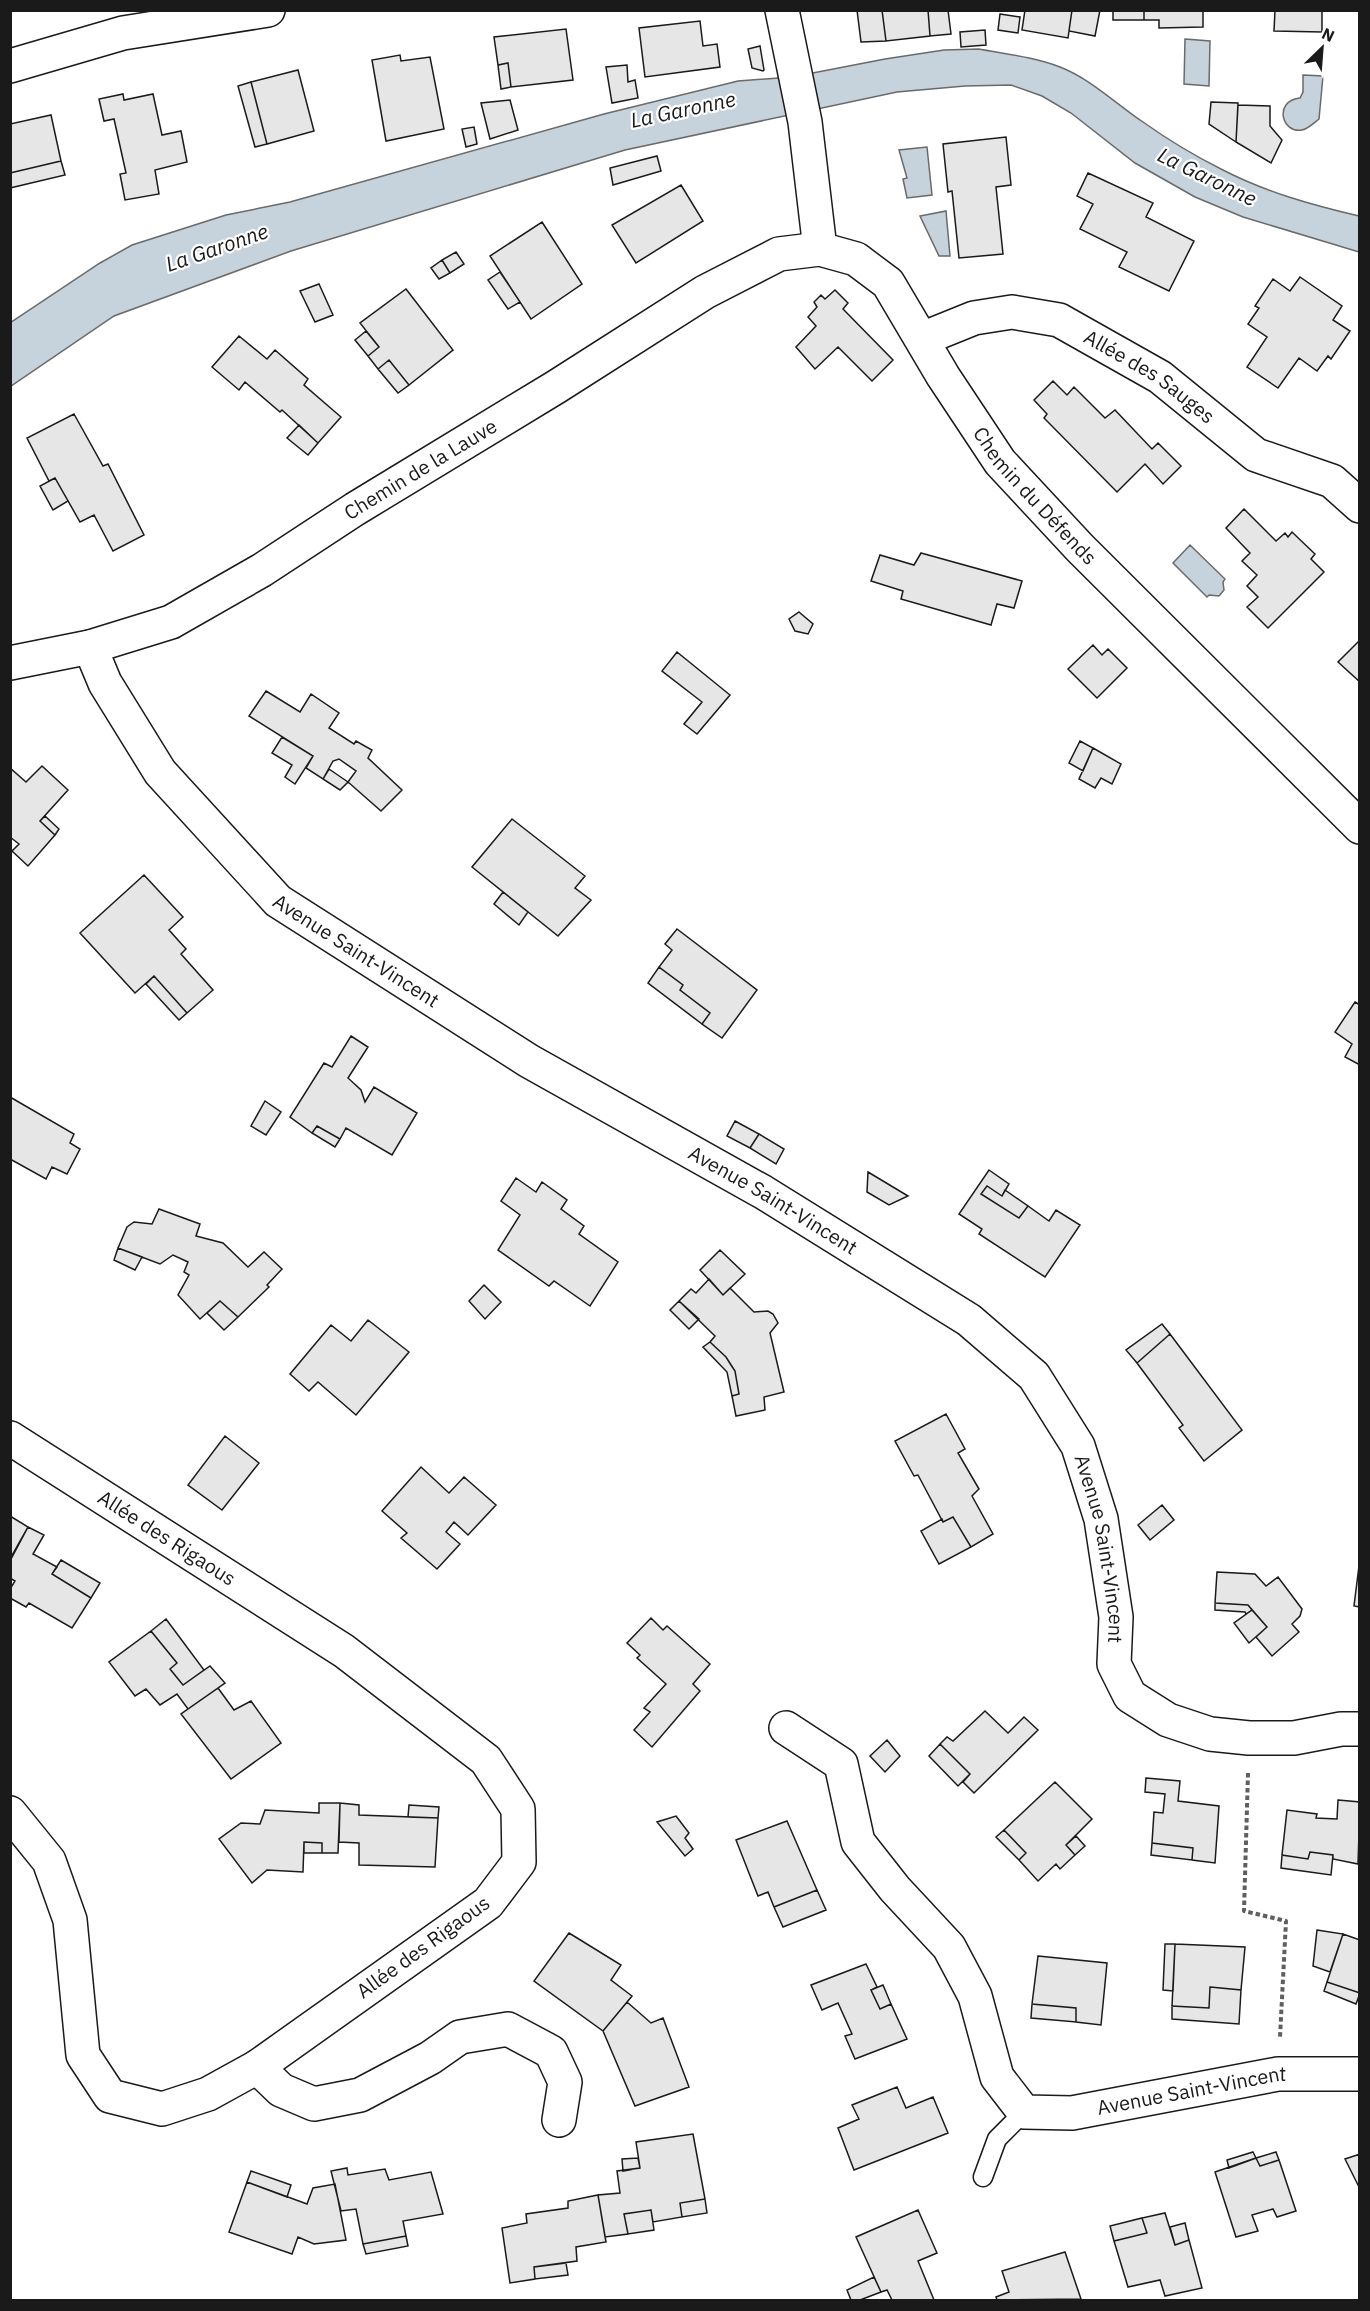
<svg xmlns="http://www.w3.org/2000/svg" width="1370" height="2311" font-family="'IBM Plex Sans',sans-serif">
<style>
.water{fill:#c6d2dc;stroke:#6a6a6a;stroke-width:1.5}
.building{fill:#e6e6e6;stroke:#1a1a1a;stroke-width:1.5}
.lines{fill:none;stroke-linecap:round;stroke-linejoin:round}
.service-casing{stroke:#1a1a1a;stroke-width:21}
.minor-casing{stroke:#1a1a1a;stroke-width:36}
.path{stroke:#5f5f5f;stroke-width:4;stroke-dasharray:4.5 3;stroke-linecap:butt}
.service{stroke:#fff;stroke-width:18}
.minor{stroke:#fff;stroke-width:33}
.labels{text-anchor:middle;stroke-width:4.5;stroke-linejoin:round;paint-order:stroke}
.street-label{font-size:20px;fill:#1a1a1a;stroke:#fff}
.water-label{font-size:21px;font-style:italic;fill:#1a1a1a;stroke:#fff}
</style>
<rect width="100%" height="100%" fill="#fff"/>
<path class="water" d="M1185 39 1210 41 1209 86 1184 84Z
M979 49C1006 54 1034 57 1060 67 1091 79 1116 104 1143 122 1167 139 1195 156 1221 169 1265 192 1312 205 1359 216V252L1243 217 1195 197 1135 163 1071 113 1042 96 1011 85 965 86 897 92 625 150 291 251 114 316 11 386 10 323 100 263 132 245 226 215 290 202 604 114 738 81 792 77 885 59 944 50Z
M1303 75 1323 76 1319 119C1314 123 1308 129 1302 130 1282 134 1273 101 1300 98L1303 92Z
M927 147 932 195 907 198 903 179 907 178 899 150Z
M946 211 950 256H939L920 216Z
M1190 545 1225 579 1223 582 1224 590 1219 596 1209 595 1207 597 1173 563Z"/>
<path class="building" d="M857 10H882L886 41 861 42Z
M882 10H928L930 36 886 41Z
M928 10H948L951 34 930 36Z
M1025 10H1072L1068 38 1022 30Z
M1072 10H1100L1095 36 1069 31Z
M1113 10H1144V20H1113Z
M1144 10H1203V27L1159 28V20H1144Z
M1275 10H1322V32L1274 31Z
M1000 14 1020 17 1018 33 998 30Z
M700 21 703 46 717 44 720 67 645 77 639 28Z
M566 29 573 80 511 87 508 63 498 65 494 37Z
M985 30 986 45 961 47 960 32Z
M760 46 764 70 763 71 752 68 748 49Z
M400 55 401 61 430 57 444 129 386 141 372 60Z
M508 63 511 87 501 89 498 65Z
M627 65 628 82 635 80 638 98 612 103 606 67Z
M298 70 314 131 267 144 251 82Z
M251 82 267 144 255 147 238 86Z
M123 94 124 100 153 94 162 135 181 131 187 162 155 170 159 194 125 200 120 174 126 173 114 119 104 121 99 99Z
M510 100 518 130 490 139 481 103Z
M1211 102 1238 103 1236 142 1209 124Z
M1238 105 1270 106V126L1282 140 1271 163 1236 142Z
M51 115 61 161 10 173V124Z
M474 127 477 144 466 147 462 129Z
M1006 137 1011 185 996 187 1003 254 959 258 952 191 948 192 943 144Z
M657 156 661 171 613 185 610 168Z
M61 161 65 175 10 188V173Z
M1088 173 1153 203 1146 217 1194 241 1169 291 1119 267 1127 252 1080 229 1093 204 1077 196Z
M681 185 703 221 636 263 612 225Z
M542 222 582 284 531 319 490 256Z
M456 252 464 264 450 273 442 260Z
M442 260 450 273 439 279 431 268Z
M500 272 520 302 508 309 488 280Z
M1300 277 1342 306 1333 320 1350 331 1331 359 1328 356 1317 371 1299 358 1278 388 1247 367 1267 337 1248 324 1259 308 1255 306 1273 279 1290 291Z
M319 284 333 315 315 322 300 291Z
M406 289 453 350 409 385 389 360 378 369 368 356 379 347 360 323Z
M835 290 848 303 843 309 893 360 872 381 838 347 815 369 796 347 816 326 808 317 817 307 814 302 821 295 825 299Z
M366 331 379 347 368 356 355 340Z
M239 336 267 359 275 350 308 379 304 385 341 417 318 443 282 410 280 412 245 382 239 390 212 367Z
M389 360 409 385 398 393 378 369Z
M1053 381 1067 395 1074 387 1105 418 1115 410 1152 449 1158 443 1181 466 1163 484 1145 464 1117 492 1044 418 1047 414 1034 400Z
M74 414 103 466 108 464 144 535 113 551 94 515 80 522 55 478 49 481 27 438Z
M299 425 318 443 308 455 287 438Z
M55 478 68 501 53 510 40 486Z
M1244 509 1276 541 1285 533 1288 537 1292 532 1315 554 1311 559 1324 572 1268 628 1247 607 1258 597 1247 586 1257 575 1242 561 1250 553 1226 528Z
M921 553 1022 581 1014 608 997 604 991 625 901 599 903 591 871 581 880 555 914 565Z
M799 612 813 624 808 634 795 631 789 619Z
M1360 640V682L1338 662Z
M1093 645 1102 655 1108 649 1127 668 1097 698 1068 669Z
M677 652 730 695 697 734 684 724 702 702 662 671Z
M266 691 300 712 311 694 339 713 329 728 354 744 356 741 372 750 368 758 402 790 381 811 348 782 356 771 339 759 333 761 323 779 306 768 313 756 249 716Z
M282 737 313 756 295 784 285 777 292 765 272 753Z
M1080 741 1093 748 1083 771 1069 763Z
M1093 748 1121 764 1112 784 1101 778 1095 788 1079 779Z
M42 766 68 790 40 821 55 835 28 866 12 851 19 844 10 837V768L26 782Z
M329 769 348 782 340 790 323 779Z
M45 816 59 829 55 835 40 821Z
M512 819 585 876 575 888 591 900 558 936 472 867Z
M144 875 183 917 169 930 186 949 181 954 213 990 187 1013 154 976 135 993 80 933Z
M503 892 528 912 519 925 494 904Z
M677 929 757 990 722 1038 702 1024 710 1013 680 990 683 985 659 967 672 950 665 944Z
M659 967 683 985 680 990 710 1013 702 1024 648 983Z
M154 976 187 1013 179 1020 146 984Z
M1355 1002 1360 1005V1065L1345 1057 1352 1044 1335 1032Z
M351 1036 368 1047 348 1078 361 1090 365 1102 374 1087 417 1113 392 1155 346 1128 340 1139 317 1126 312 1133 290 1117 324 1063 332 1067Z
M10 1097 74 1134 70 1143 80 1149 67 1174 52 1167 46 1179 10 1159Z
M265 1101 281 1112 266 1135 251 1126Z
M735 1121 759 1134 750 1148 727 1136Z
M317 1126 340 1139 335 1147 312 1133Z
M759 1134 784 1149 776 1164 750 1148Z
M989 1170 1009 1184 1002 1196 987 1186 981 1194 1019 1218 1028 1206 1049 1221 1056 1210 1080 1225 1045 1277 979 1234 982 1229 959 1214Z
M868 1172 908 1196 889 1205 867 1192Z
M516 1178 536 1192 542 1182 567 1200 561 1209 584 1226 579 1234 618 1262 590 1306 554 1281 549 1286 498 1250 520 1215 501 1201Z
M987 1186 1002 1196 1005 1190 1028 1206 1019 1218 981 1194Z
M159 1209 200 1224 196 1236 223 1243 248 1267 264 1252 282 1269 267 1285 269 1287 238 1317 220 1301 200 1319 178 1295 189 1275 184 1272 188 1262 173 1255 160 1264 118 1248 127 1227 134 1222 152 1224Z
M118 1248 142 1257 135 1270 114 1260Z
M720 1250 745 1274 723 1295 700 1270Z
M709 1279 723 1295 730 1288 754 1312 768 1311 773 1314 778 1323 770 1333 784 1392 764 1397 765 1410 736 1416 732 1396 739 1394 735 1371 726 1357 710 1342 715 1336 679 1301 691 1289 696 1293Z
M484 1285 501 1302 485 1319 469 1301Z
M220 1301 238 1317 224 1330 207 1313Z
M679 1301 699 1319 689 1329 670 1310Z
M368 1320 409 1352 356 1415 318 1382 309 1391 290 1374 331 1325 351 1341Z
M1162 1324 1170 1334 1137 1363 1126 1350Z
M1170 1334 1242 1430 1204 1461 1179 1428 1183 1425 1137 1363Z
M710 1342 726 1357 731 1365 735 1371 739 1394 732 1396 727 1372 703 1347Z
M946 1414 965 1449 958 1453 979 1489 972 1496 993 1534 971 1547 953 1517 943 1522 918 1475 914 1476 895 1441Z
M225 1436 259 1463 222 1510 188 1485Z
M421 1467 449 1493 464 1477 496 1505 468 1535 454 1522 446 1532 460 1544 437 1569 401 1538 407 1533 382 1511Z
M1162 1505 1174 1520 1150 1540 1138 1525Z
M10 1516 28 1527 11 1559H10Z
M953 1517 971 1547 939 1564 921 1531 942 1519 943 1522Z
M28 1527 44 1535 33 1554 57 1567 52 1574 91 1598 72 1628 29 1603 26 1607 10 1598V1589L15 1581 10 1578V1559Z
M61 1560 100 1583 91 1598 52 1574Z
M1359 1566H1360V1607L1354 1606Z
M1217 1572 1255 1574 1266 1586 1278 1577 1302 1609 1300 1616 1292 1624 1299 1632 1272 1656 1256 1637 1267 1627 1248 1605 1215 1603Z
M1215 1603 1248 1605 1252 1610 1246 1614 1245 1612 1215 1610Z
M1252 1610 1267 1627 1249 1643 1234 1623Z
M651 1618 663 1630 667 1626 710 1664 693 1684 700 1691 652 1747 634 1730 650 1712 644 1708 666 1684 637 1658 640 1655 627 1643Z
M166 1619 204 1670 183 1685 170 1669 177 1663 151 1631Z
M151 1631 177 1663 170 1669 183 1685 210 1666 225 1683 188 1709 177 1694 160 1705 146 1689 135 1696 109 1662Z
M218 1688 234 1710 251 1701 281 1743 231 1779 181 1714Z
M985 1711 1008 1733 1024 1717 1038 1730 974 1793 963 1782 970 1774 940 1744 947 1737 953 1741Z
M887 1740 900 1756 885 1772 870 1756Z
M940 1744 970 1774 958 1786 929 1756Z
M1146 1778 1180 1781 1178 1801 1219 1806 1215 1863 1192 1860 1193 1848 1152 1843 1154 1812 1163 1813 1165 1794 1145 1792Z
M1055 1782 1092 1819 1066 1845 1075 1855 1060 1869 1056 1864 1038 1881 1019 1860 1026 1853 1004 1830Z
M1338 1800 1360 1802 1358 1864 1333 1859V1855L1310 1852 1308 1859 1282 1855 1287 1810 1317 1814 1316 1818 1337 1819Z
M319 1803H340L338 1853H322V1843L304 1842 303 1872 267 1870 252 1883 219 1839 241 1823 260 1824 265 1810 319 1813Z
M340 1803 359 1805V1815L438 1818 435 1867 359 1865V1843L339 1842Z
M409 1805 439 1807 438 1818 408 1817Z
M676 1816 689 1833 685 1838 693 1849 685 1856 657 1822Z
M787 1821 817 1890 774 1907 768 1892 758 1896 736 1840Z
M1004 1830 1026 1853 1019 1860 996 1837Z
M1076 1836 1085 1846 1075 1855 1066 1845Z
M304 1842 322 1843V1853H304Z
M1152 1843 1193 1848 1192 1860 1151 1855Z
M1310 1852 1333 1855 1331 1875 1281 1868 1282 1855 1308 1859Z
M817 1890 826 1910 783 1927 774 1907Z
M1317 1930 1343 1934 1330 1972 1313 1966Z
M569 1933 621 1965 611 1980 632 1996 603 2031 534 1981Z
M1343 1934 1360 1940V1993L1327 1982Z
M1165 1944H1175L1173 1991 1163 1990Z
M1175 1944 1245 1947 1241 1990 1210 1987 1209 2008 1172 2006Z
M1038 1956 1107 1963 1101 2025 1076 2022V2008L1032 2004Z
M866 1964 877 1987 871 1990 880 2009 891 2004 907 2039 855 2059 845 2036 852 2034 838 2003 822 2010 811 1985Z
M1327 1982 1360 1993 1356 2004 1324 1991Z
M883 1985 891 2004 880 2009 871 1990Z
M1210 1987 1241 1990 1239 2024 1172 2019V2006L1209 2008Z
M627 2002 651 2023 663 2018 689 2087 635 2106 603 2031Z
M1032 2004 1076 2008V2022L1031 2018Z
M897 2087 906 2108 933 2097 948 2133 854 2170 838 2128 859 2119 852 2105Z
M693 2134 705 2199 680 2203 682 2217 653 2222 651 2210 624 2214 628 2234 605 2237 598 2195 620 2193 617 2171 640 2168 636 2142Z
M1253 2152 1256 2158 1229 2168 1227 2160Z
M1276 2152 1279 2160 1260 2166 1256 2158Z
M1360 2154V2189L1345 2159Z
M638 2158 640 2168 623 2171 622 2159Z
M1256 2158 1260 2166 1279 2160 1296 2211 1277 2217 1273 2209 1252 2215 1258 2231 1236 2237 1215 2172Z
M347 2168 348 2175 385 2169 389 2180 431 2172 443 2214 403 2221 406 2236 363 2244 356 2209 341 2211 331 2171Z
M251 2171 291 2185 287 2197 247 2182Z
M247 2182 307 2204 313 2188 335 2184 346 2240 314 2244 298 2237 292 2254 229 2232Z
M598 2195 606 2242 576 2247 577 2261 534 2267 535 2279 510 2283 502 2228 527 2223 526 2214 568 2208V2201Z
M705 2199 707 2213 682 2217 680 2203Z
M651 2210 654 2230 628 2234 624 2214Z
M918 2210 937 2253 918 2261 934 2300H892L887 2290 881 2292 856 2237Z
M1165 2213 1175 2245 1189 2240 1202 2288 1165 2296 1160 2280 1128 2287 1114 2241 1147 2233 1142 2218Z
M1142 2218 1147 2233 1114 2241 1110 2226Z
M1185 2223 1189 2240 1175 2245 1170 2227Z
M406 2236 408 2246 366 2254 363 2244Z
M1065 2252 1081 2299 997 2300 996 2297 1009 2292 1002 2271Z
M566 2263 568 2275 535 2279 534 2267Z
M874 2277 881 2292 860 2300H851L847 2290Z"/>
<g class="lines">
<g class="service-casing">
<path id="service" d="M983 2177 997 2139 1024 2112"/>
</g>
<g class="minor-casing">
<g id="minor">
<path id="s1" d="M782 10 805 122 820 249 856 259 888 283 943 376 1000 462 1080 548 1360 827"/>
<path d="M10 66 123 33 268 10"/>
<path id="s2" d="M922 339 974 318 1012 312 1059 320 1160 377 1256 455 1332 481 1360 506"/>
<path id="s3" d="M90 647 105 683 160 772 278 901 529 1061 763 1192 969 1320 1034 1376 1078 1446 1101 1519 1116 1617 1114 1664 1130 1696 1168 1720 1210 1734 1249 1738H1294L1341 1729H1360"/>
<path id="s4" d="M10 663 90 647 171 622 262 570 355 509 556 387 705 292 779 254 820 249"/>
<path id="s5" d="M10 1438 344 1651 486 1760 518 1809 519 1862 488 1903 257 2067 208 2094 162 2109 110 2096 83 2055 70 1920 49 1861 10 1813"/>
<path id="s6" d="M786 1728 841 1764 858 1842 895 1889 949 1947 975 1996 997 2077 1024 2112 1072 2113 1278 2074H1360"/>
<path d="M257 2067 281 2090 314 2104 360 2095 430 2058 460 2037 508 2029 551 2052 565 2082 559 2120"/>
</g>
</g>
<path class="path" d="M1248 1773 1244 1911 1286 1921 1280 2037"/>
<use href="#service" class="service"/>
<use href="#minor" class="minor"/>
</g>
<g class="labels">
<g class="street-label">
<text dy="7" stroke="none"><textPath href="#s2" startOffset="249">Allée des Sauges</textPath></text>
<text dy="7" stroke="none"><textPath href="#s4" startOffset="459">Chemin de la Lauve</textPath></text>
<text dy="7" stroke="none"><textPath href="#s1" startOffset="579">Chemin du Défends</textPath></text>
<text dy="7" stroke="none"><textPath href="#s3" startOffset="411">Avenue Saint-Vincent</textPath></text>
<text dy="7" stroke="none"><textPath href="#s3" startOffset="897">Avenue Saint-Vincent</textPath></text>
<text dy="7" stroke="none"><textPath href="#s5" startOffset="186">Allée des Rigaous</textPath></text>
<text dy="7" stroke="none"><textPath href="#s3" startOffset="1401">Avenue Saint-Vincent</textPath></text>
<text transform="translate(423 1947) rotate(-36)" y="7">Allée des Rigaous</text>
<text dy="7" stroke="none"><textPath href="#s6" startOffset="638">Avenue Saint-Vincent</textPath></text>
</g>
<g class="water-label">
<text transform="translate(683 110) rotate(-12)" y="7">La Garonne</text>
<text transform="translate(1207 177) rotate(26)" y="7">La Garonne</text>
<text transform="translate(217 248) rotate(-19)" y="7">La Garonne</text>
</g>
</g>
<rect width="1370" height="2311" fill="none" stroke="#1a1a1a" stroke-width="24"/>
<g transform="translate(1322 48) rotate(25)" stroke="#ffffff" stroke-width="4.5" paint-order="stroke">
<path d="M0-4.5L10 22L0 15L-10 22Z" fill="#1a1a1a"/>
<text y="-9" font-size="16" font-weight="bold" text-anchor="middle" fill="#1a1a1a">N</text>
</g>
</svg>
